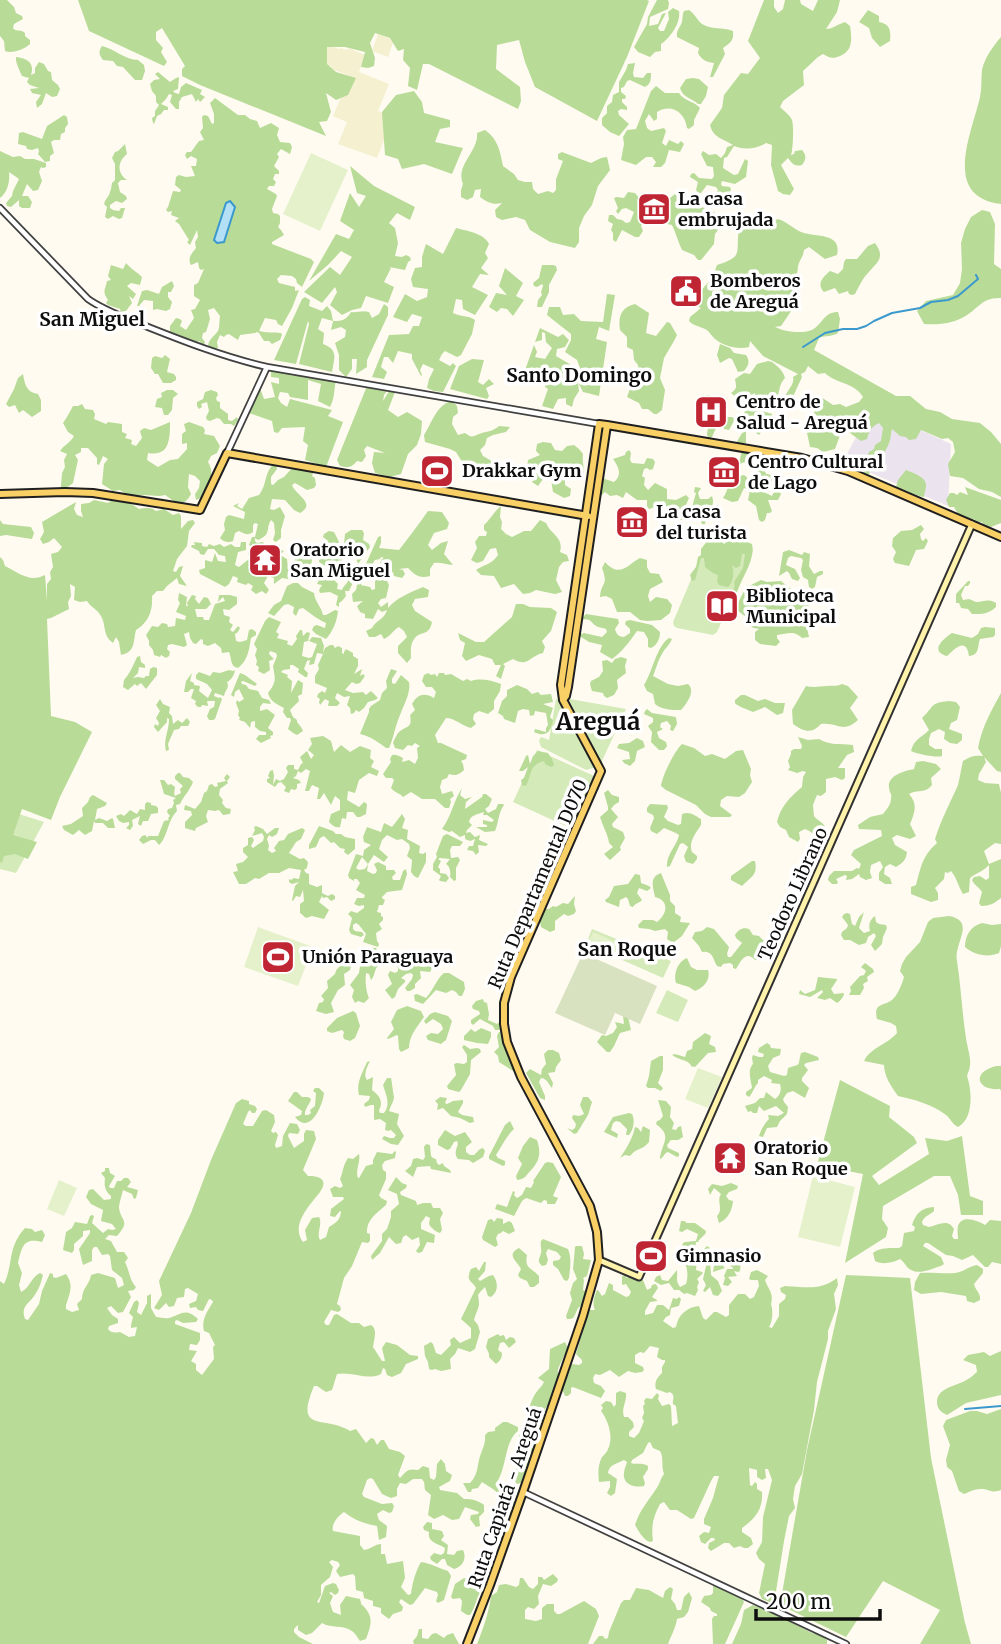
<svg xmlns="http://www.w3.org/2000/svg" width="1001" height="1644" font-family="Merriweather,serif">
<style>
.industrial{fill:#ebe3ed}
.farmland{fill:#f5f0d0}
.green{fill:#d4eab9}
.forest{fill:#b8db98}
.cemetery{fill:#d8e1c0}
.pitch{fill:#e5f1cb}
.water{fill:#b4e0f6;stroke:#3b99ce;stroke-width:2}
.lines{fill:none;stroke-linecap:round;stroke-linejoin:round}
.stream{stroke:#3b99ce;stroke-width:2}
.tertiary-casing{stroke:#414141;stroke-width:8}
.secondary-casing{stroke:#303030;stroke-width:9}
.primary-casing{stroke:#1f1f1f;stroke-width:10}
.tertiary{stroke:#fff;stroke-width:4.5}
.secondary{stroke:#fff2ab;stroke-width:5}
.primary{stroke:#f9d066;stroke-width:6}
.labels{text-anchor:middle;stroke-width:7;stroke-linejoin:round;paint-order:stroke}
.poi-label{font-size:18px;font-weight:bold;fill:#0e0e0e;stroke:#fff;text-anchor:start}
.street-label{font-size:18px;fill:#0e0e0e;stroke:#fff}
.neighbourhood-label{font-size:19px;font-weight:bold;fill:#0e0e0e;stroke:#fff}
.district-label{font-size:24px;font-weight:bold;fill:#0e0e0e;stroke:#fff}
</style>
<rect width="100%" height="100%" fill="#fffbf0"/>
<path class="industrial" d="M872 408 951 444 948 506 843 461Z"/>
<path class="farmland" d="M378 34 394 40 388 57 372 51Z
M328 45 339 49 340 48 347 50 348 48 365 55 359 72 389 84 378 111 393 117 377 158 338 144 347 122 333 116 350 76 332 69V67L322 63Z"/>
<path class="green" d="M711 541 752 548 753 551 717 632 713 635 677 628 674 626 673 622 707 542Z
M556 699 561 701 596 767 586 770 541 747 539 741 541 737 549 740Z
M570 699 626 709 601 763 568 702Z
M537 750 594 776 570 828 513 802Z
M0 808 44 822 16 873 0 869Z
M592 929 671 961 663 978 586 944Z
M667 990 688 1000 678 1022 656 1013Z"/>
<path class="forest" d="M0 0H7L14 7 16 13 22 16 23 19 14 24 13 28 15 30 22 31 25 33V36L30 40V44C25 49 12 54 5 51L4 41 0 36Z
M78 0H647L649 1 627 57 597 121 535 87 525 62 519 40 497 45 496 69 520 87 521 101 518 109 429 64H423L417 90 408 86 410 68 403 60 404 49 398 51 390 38 375 33 370 43 375 58 374 66 368 68 361 67 365 52 345 47H327V64L336 72 356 78 348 95 336 100 326 93 331 112 327 121 319 122 326 136 200 85 182 76V69L185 66 162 28 156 32V40L163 48 161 52 167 62 164 66 89 31Z
M657 0H668L669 3 668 9 650 17 649 26 658 24 662 14 666 13 658 28 660 31H664L669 19 668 12 673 8 679 11C681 23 670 38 661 44V51L655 52 650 57 638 52 634 47 647 24 648 17Z
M764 0H774V7L778 13 783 9 785 0H800L801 4 813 11 818 0H840L837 12 826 29C833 29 838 24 845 22L850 26C852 39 853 51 840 56 833 59 829 58 823 54L818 57 803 71 804 85 783 101 780 107C784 111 790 115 792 120 794 126 793 150 791 155L794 154 795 151 802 150C807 156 806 159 802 165 794 167 792 163 788 158L781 165 794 189 790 195 783 194 778 191 771 165 772 145 766 143C757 149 743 150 734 146L727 157 724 158 723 168 734 175 738 174 745 159 748 161 746 177 735 184 722 181 721 184 722 186 730 187 731 190 729 193H723L716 200 713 199 718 190 716 187 707 185 701 193H698L696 190 698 182 690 177 691 174 694 173 699 178 712 179 714 176 713 167 707 166 701 154 703 151 709 155 716 154 721 158 725 153 727 147 733 145C724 139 713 138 710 125L722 108 724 95 741 73 748 74 760 58 748 41Z
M689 10C695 14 697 20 702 24 711 30 723 27 733 31 734 40 731 43 723 48L725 54 713 77H710L714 63C706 62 702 60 698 53L699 48 677 37C676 30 680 28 682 22 683 18 682 15 684 11Z
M868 10 879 16V22C890 24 891 30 890 41L880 47 872 38 869 28 859 22Z
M1001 37V204C941 197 972 133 980 97 982 88 981 79 982 70 984 59 993 46 1001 37Z
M102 46C115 49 125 60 138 60L144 65 145 71 142 80H135L123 67 117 66 113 61 103 60C99 55 98 52 102 46Z
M16 57C27 58 35 63 31 75L35 73V68L39 62 44 64 48 71 51 72 52 80 58 85 60 89 57 96 52 97 46 93 42 104 37 108 36 102 41 95 32 93 30 89 39 88 30 85 27 82 29 78 22 76C20 71 15 62 16 57Z
M635 63 633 73 634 77 643 78 647 73H651C651 79 651 84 645 87L630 80 627 81 624 87 621 88V92L626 96 625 99H622V102L627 107V110L621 109 618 111 619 115 629 124 619 136 610 132 602 125V118L607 113V106L612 102 613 95 619 92V82L626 70 628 64Z
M158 72 170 82 176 78 179 77 178 89 173 91 175 93 179 94 181 87 186 83 202 90 200 94 205 97 200 102 198 99 196 102 192 94 182 97 179 102V109H176L170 102 172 95 169 94 166 99 161 104 168 107V110H164L161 114 157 116 154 124 153 123 152 118 155 116V111L159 105 156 102V96L152 91 150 84 154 80 160 79 155 74Z
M693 78 699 79 708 87 706 96 701 104H698C692 98 683 98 680 88L686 79Z
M656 86 665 93H679C684 101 694 101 700 108L694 120V125L689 129 687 128C685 112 671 103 657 112V119L654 121 649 114 645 121 647 128 651 131 664 128 666 131 662 143 666 146 669 140 678 144 681 141 684 144 680 152 669 150 665 163 661 167H653L656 162 652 157H646L636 165 621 160 624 144 623 137 627 130 636 129 651 91Z
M414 91 422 102 424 113 450 120V127L440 129 435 142 463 148 452 174 424 164 402 169 398 159 385 155 382 112 396 95Z
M215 98 238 115H245L250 119 257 121 260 128 271 123 279 128 277 135 280 142 290 143 292 147 290 154 281 149 277 154 279 157 274 166 279 171V174H275L273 179 276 182 274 186H269L267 189 276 194 277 196 272 209 273 213 278 214 280 216V223L278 227 281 230 284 235 272 242V244L311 259 314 262 302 287 297 283 296 279 292 276 281 275 277 279 279 283 295 287V291L299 290 292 308 282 326 278 324 276 320 265 318 259 331C266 333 273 332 281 333L282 335 280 340 272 344 269 341H264L259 333 257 332 255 333 240 335 238 340 229 334 226 335 224 337 220 335 217 342 218 348 211 351 208 348C208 339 213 338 218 331 220 327 219 320 220 316L214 308 208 310 210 319 206 332 203 333 202 338 205 342 204 346 199 341 195 343 170 332V326L176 318 180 319 182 321 180 326 186 330 194 318 191 310 195 309 200 300 194 296V285L198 283 204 269 201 270 199 268 198 262 191 265C187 258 192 253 196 248L195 242 198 237 197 230 190 245 187 242 189 240 179 224 175 221 179 218 171 215 172 211 168 212 166 210 168 207 173 191 180 192 181 190 175 185 176 177 179 175 186 177 195 176 191 166H196L197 159 191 156 187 159 185 155 187 152H191L199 141 204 140 200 132 203 128 202 117 204 115 208 116 212 124 214 123V114L210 103Z
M64 115 67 117 68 124 65 128V132L61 134 60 140H54L51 142 54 153 50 156V161L45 162 38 154 39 151 38 148 32 150 27 149 26 146 18 144 19 133 23 132 42 139 47 126Z
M485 130C498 139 500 151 503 166L514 174 518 180 525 182H532L533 189 538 194 548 191 553 193 556 190V179L563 161 558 159V154L562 152 591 163 601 158 607 157 610 170 598 186 592 205 584 216 579 228V242L575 248 550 242 530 230 525 220 516 217 502 220 496 217 495 210 502 203C493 205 488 203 480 197L481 189 475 190 473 197 467 200 461 197V190L463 184C455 165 479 151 477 133Z
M125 144 127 154C117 162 117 173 127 180H121L118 183 120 192 126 196 127 199 122 203 116 201 110 205V208L113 210 119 211 121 208H125L122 218 119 219 113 216 108 219 105 217 107 207 104 204 105 201 109 195 111 189 112 183 115 180V164L112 158 115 152 118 151Z
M0 151 13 157 20 156 25 159H34L46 163V167L43 168 41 167 39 172 42 181 38 190 33 191 27 184 22 196H28L32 202 30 208H22L19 206V200L11 207 7 206 6 203 12 196 13 191 19 179 9 172C10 181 8 192 0 198Z
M350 166 374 186 415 207 410 220 397 213 389 223 395 228 398 243 395 256 402 257 406 255 410 257 411 260 408 262 405 270 389 267 391 268 384 282 394 287 388 303 366 296 361 308 352 310 342 315 330 305 337 292 335 287 322 303 304 292 330 267 340 275 352 257 341 251 328 265 309 281 336 234 349 239 354 230 340 221 350 193 359 207 366 196 357 193Z
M628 192 635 193 639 198 650 200 652 203 649 209 650 216 641 226 643 231 639 237H635L622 230 616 242 613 240V233L611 230 613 224 608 221 609 215H613L617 219 622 220 626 223 630 222 634 212 626 208 622 209 618 214 616 211 618 208 614 198 617 197 624 198Z
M677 193 687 197 707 210 714 212 721 219V226L715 234 714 244 701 260H698L694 255 682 250C678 242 676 233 672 225L662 223 658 218C661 208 668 198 677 193Z
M982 210 990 212 995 224 994 264 1001 269V298C981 297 978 310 962 318 950 324 937 325 924 324L917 311 926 301 953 295 960 283 962 269 961 243 965 229 971 217Z
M778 219C788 222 794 230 804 233 817 237 842 233 837 255L825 259 809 247 804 250C803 258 799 260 798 267 796 278 797 287 800 298L781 326 775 327C785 332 806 335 815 328 824 321 825 312 838 312L840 319 838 333C832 337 826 335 819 338L814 350 896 396H910L926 409 940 412 952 419 980 423 991 432 1001 444V497L992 492 979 489 963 478 950 476 948 464 955 452 953 442 948 438 942 439 921 430 916 439 909 440 906 437 900 436 892 429C891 432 891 436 890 440 888 449 880 457 879 466L871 469 868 477H864L863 473 868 465 865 458 867 457 869 452 874 449 875 445 881 441 883 428 879 423C871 427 869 431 867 439L861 441 850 433 847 427 853 422V417L842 430 835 449 823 452 817 448 810 447 807 433 818 424 820 417 814 414 815 400 821 397 833 405 840 404 846 407 859 402 863 397C854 382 836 384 825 373L818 374 808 366 805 372 801 374 802 377 791 401 785 398C786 391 795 385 793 377L798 374 763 356 750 341 749 347C737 350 723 346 714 338 710 334 710 332 705 329 699 326 694 326 689 321L690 317 701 308 696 306 698 294 712 278 717 265C745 256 735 253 739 229L751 223 765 224Z
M456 228C467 231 484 233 489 244L485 253 488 258 481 268 489 275 480 274 472 287 488 295 475 315 463 309 462 300 456 299 453 313C461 317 468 315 475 320L472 334 461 355 457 357 445 351 442 354 439 360 450 366 453 363 456 366 443 392 434 391 427 388 429 379 434 369 423 364 420 370 422 375 421 376 412 359V354L398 351 393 363 388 357H384L381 367 387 372 384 379 372 377 389 335 409 334 413 326H419L422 317 412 314 407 322 393 317 405 294 417 301 427 297 428 289 413 287 411 279 415 268 422 267V257L426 244 443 254Z
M875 243C886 258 877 262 868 273 862 279 859 287 855 294L852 295 849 294 848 291 839 294 835 288 824 292C816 284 823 277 830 271L838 274 843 269 844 262 846 259H857L868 246Z
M126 263C131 269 137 272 142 277L140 285 131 283 127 286 136 294 133 299 129 296 132 303 126 311 121 313 120 309 108 305 106 303 108 300C102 291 105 291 107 281L111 280 108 276 111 265 123 269Z
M542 265H553L556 266 557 270 549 285V292L542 307H537L538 300 542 295 541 292 543 286 542 284 537 287 534 286 533 283 539 278Z
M505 268 523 283 516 296 524 300 513 316 507 309 501 308 497 312 489 307 496 293 507 295 499 286Z
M172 281 174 286 171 292H168V297L172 302 170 309 166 311 157 309 153 310V301L144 300 139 306H137L142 291 147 290 159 294 162 287Z
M607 294 615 295 609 331 599 327 596 339 607 342 599 396 583 392 578 382 579 391 574 399 572 407 566 404V398L558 399 553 409 542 406 548 389 545 387V382L524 373 534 345 537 352 535 357 545 359 552 348 546 342 545 333 542 332V340L535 342 540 328 558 337 563 334 569 340 565 347 557 349 556 356 573 366 575 368 576 377 580 368 577 360 565 352 571 340V334L547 315 549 307H560L563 315 574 314 581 321 603 322Z
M305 297 310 300 309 306 322 311 327 306 331 311 333 321C343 321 346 320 351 312 357 313 362 310 369 312L372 318 379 314 384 304 388 307V315L367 360V367L356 374 357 359H352V369L346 377 339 370V355L335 343 345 337 346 330 341 327 331 330 333 321 322 318 318 329 324 333 323 344C339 350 334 358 332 372L299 364 309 324 308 321 296 364 274 360 302 299Z
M635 304 649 313 646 333 656 336 667 322 670 323 677 335 674 341 664 358 660 378 665 390 662 410 657 414H654L648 409H642L639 403 627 397 634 377 639 372 638 365 634 360 633 350 627 347V337L620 330C618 317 621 307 635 304Z
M720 344 730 348 734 353 746 355C750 361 749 365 744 371L738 372 732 359 729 358 720 363 717 355Z
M165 355 170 359 167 372 174 374 176 377V380L171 383H163L158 374H155L151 368 152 358 155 356 162 358Z
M472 359 484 360 478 382 483 385 489 379 494 384 486 388 489 396 487 399 450 389 459 366Z
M768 361 772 362C777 366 783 370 785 378 776 387 781 402 771 411L761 409 754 404 756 400 755 393 752 395 742 393 736 397 731 393C738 388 736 386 735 379L744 373 750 374 757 364Z
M271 368 285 371 293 376 295 372 336 379C334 389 335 398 330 407L318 401 321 384 308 380V400L290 397 288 393 280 392 278 398 281 403 287 407 290 399 332 410 328 416 343 422 326 467 305 460 308 445 303 441 305 427 282 428 278 433 274 432 272 421 249 413 260 388 264 399 275 397 271 382 279 384V378L271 377Z
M23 374C25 384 26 392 38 394L41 400V411L32 417 23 410 19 413 15 405 9 407 6 404 14 389 18 378Z
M367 386 389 388 384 395 383 401 391 388 395 392 388 410 398 417 407 412 422 421 421 434 417 445 408 454 401 474 390 477 375 473 372 463 374 452 385 453 367 446 364 450 366 456 362 462 357 461C351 468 348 468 340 466L337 460Z
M167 390H173L178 394 173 398 172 410 168 415H164L162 408 155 407 157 399 162 397 161 393Z
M211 390 217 392 218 395 216 398 217 401 220 402V408L228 414V420L232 421 237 417 238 420 234 426 231 424H224L220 419 217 418 210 421 207 420 206 417 209 411 207 402 201 404 202 407 199 409 197 406V402L203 399 205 392Z
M708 395 715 399H719V402L715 406V410L724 414 725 417H732L735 419 729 430 724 429 722 420 716 418V428L712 437 709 438 707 435C707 428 711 424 711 417H705L702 413 704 409 703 400 705 396Z
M452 401 457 406 458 413 453 417 452 424 458 435 465 433C472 438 472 437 479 434 487 431 492 432 499 426L510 427 506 432 493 435 487 438 485 445 480 450 483 456 495 463 494 470 481 474 464 465 456 452 450 449 425 442 424 435C432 423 436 405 452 401Z
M82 404 85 409 93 410 95 414 94 419 106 424 108 422 122 424V432L127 434 125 438 132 440 131 444 136 446 142 438 140 431 144 428 151 430 170 422C170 438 170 457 148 453L147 460 158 467 170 460 178 459 187 449V443L182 444V434L186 431 184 424 189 422 203 427 205 430 204 434 214 436 220 446 217 453 211 456 208 462C215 473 209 483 208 495L196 500 195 494 199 488 200 481 195 476 189 474 188 487 191 494C184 508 176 503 165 495 158 497 152 495 145 495 135 496 129 497 120 490L113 491 102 484 104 464 108 459 103 456 99 465 97 464V458L88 448H81V452L75 455 78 460 73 483 65 489 60 498 62 473 65 467 64 460 67 454 60 451C64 445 70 443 74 436L68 432 63 423C67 417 70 412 73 406H78Z
M748 407 772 414V417L759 435 756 433 755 428 750 427 746 431V443L738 444 737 442C741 433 748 427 749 417L744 413Z
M543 442 551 443 555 450 562 451 567 446 574 445 579 449 583 454C582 461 584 466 584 474L577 476 571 475 565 479V485L571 489 570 496 564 498 553 492 551 479 546 475 538 486 532 482 535 476 533 470 527 467 528 460 540 455 536 451 537 444Z
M629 450 631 453 630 460 632 463 644 464 647 458 653 459 655 462 653 469 650 470 647 468 644 469 642 476 645 478 644 485 648 490 655 483 667 489V499L676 500 686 495 689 498 685 507 687 509 683 520H679L682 510 676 509 672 511 669 520H666L664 517 667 508 664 501C658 503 657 507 649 509L647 506V500H637L626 492 623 498 617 495 610 496 605 492 602 495 598 494 602 478 614 482C623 475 618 466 613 459L625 455 626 452Z
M742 450 757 453 759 455 752 458 753 461C741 464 742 459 737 473L740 476 744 475 749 479 755 478 763 459 765 461 764 468 766 474 772 475 774 478 772 481 774 487 770 488V491L766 492 761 487 760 490 772 496 775 490 778 489 781 494 778 500H768L772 511 770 513H767L765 520 762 522 759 520 756 506 748 500 750 490 744 488 738 501 732 502 723 498C729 490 728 479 736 471L734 469 740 459Z
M276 462 277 469 271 477V484L273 485 278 480 284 477 293 467 314 470 312 476 315 478 316 485 314 488 307 490 295 483 292 485C295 495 317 503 300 513L294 510 285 500 272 499 270 509 274 510 280 507 285 516 281 530V538L276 542 273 540 275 533 274 523 271 520C265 530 272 534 258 540L255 538V541L257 543 263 542 267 549 264 553H260V560L258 561 262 564 276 563 274 557 278 555 268 551 270 547 284 551 280 555 287 559 288 569 292 571 290 575 295 578 294 580 282 578 274 584V578L268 576 264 583 269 590 266 594 262 591 256 594 251 590 253 586 248 583 246 585 237 582 238 578 233 576 229 584 225 587 200 574 199 570 205 568V560L212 562 215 553 218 561 226 562 225 556 219 555 214 549H208L204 555 200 554 199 551 191 547 192 545H195L194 542 202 543V546L207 547 209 544 214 546 220 544 224 547 231 544 235 547H240L241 542H246V550L238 552 235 565 239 567 249 559 256 560 255 558 259 553 257 549 254 556H249L248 553 254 548 249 545 252 537H255L258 524 255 523 253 525V532C248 536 245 534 239 531L235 533 233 541C229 543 223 542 220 538L225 530 224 524 226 517 229 515 244 519 245 512 233 506 239 503 237 506 242 509 249 498 259 495C268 483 263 472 276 462Z
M906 470C913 473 927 477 926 486 926 490 924 493 924 497 914 496 907 489 898 489L896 487 898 480Z
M695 487 701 488 698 493 700 499H708L712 496C716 506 707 514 705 524H702L700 519 703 517 702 515 697 514 698 511 692 507 696 493 694 492Z
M965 487 1001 500V523L991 527 984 526 982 522H976L974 519 969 522 959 516 954 507H949L946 500 950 493H954L957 495 960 492 968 495Z
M114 499C123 501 133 504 139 509 145 508 151 507 156 511L164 509 173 515 179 513 181 516V529L188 521 193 520 195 523 189 531 187 546 177 559 173 571 176 572 179 567 183 566 180 576 187 586 179 584 177 578 167 586 163 591H157L152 596C153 610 149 622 136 630 133 641 136 652 121 655L119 642 116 637 113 643C103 636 106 627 102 618 98 609 91 608 87 601L80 602 74 600 75 587 70 584 71 596 68 602 69 609 51 618 47 619 51 716 75 722 92 732 60 797 51 820 22 809 13 835 37 842 28 859 15 854 4 856 2 863 0 862V557L3 560 5 566C19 573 30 583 45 575L47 601V584L51 579 50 572 53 567 51 554 58 552 62 547 54 538 49 542 43 544 40 539 44 532 42 522 76 502 74 509 77 515 83 517 81 511V504L89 503 94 500 108 503Z
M501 506 500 517 502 522 501 529 506 534 512 537 524 531H531L540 520 546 523C551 535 564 537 560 552L567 555 569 561 563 562 559 567 556 580 562 592 555 594 536 590 530 593 523 594 514 584 501 588 494 576 481 575 476 570C485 564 491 565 498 555L496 548 490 549 483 561 477 563 471 560 477 548 475 542 479 536H486L487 532 484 530V525C491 519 494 511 501 506Z
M428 511 442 512 449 523 447 529 434 533 428 545 432 550 441 543 448 541 444 554 453 565C446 565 441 562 434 563L430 569V576C419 579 415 575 408 568L399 569 403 570 405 574 402 578 394 576 393 572 389 574 386 573 385 569 389 565 388 560 386 559 387 565 384 566 380 563 382 559 384 558 381 557 380 559 375 560 370 568 367 570 365 566 378 537 381 536V543L379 548 399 550C409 537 419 524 428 511Z
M0 520 3 524 31 527 34 533 32 539 6 535 0 536Z
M921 525 924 529 920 534 921 539 923 541 926 538 928 541 924 549 916 550 909 566 895 563 893 559 896 552 892 546 893 538 901 531 912 530Z
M351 530H362L364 533 363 540 369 544 370 547 358 564 356 558 351 554V551L344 544 345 534Z
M329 531 334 532C340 543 343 551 342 563L338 564V566L331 564 325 566 319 562 320 556 315 557 309 556 312 560 310 570 304 579H301C293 574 292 563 297 555L309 556 307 553 308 549 318 551 320 550 321 545 325 544 328 546 327 549 329 551 325 556 334 557 336 547 328 544 327 540 323 537 324 534Z
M719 537 722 539 723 544H725L726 540C734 536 744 541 752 544 756 561 740 579 736 596L728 601 725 600 724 596C732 592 736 591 734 582L743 568 745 554H742L740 566 736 568 732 565C734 571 734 582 728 587L719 585 717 581 718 575 713 573 705 567 704 558H701L695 580 692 581 690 575 696 567 698 557 701 555V549L709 539Z
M789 550 802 555 804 552 810 554 809 566 814 574 820 571H823V574L817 577 815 587 812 589 809 587 808 580 803 577 801 570 803 560 801 558 791 556 788 558 786 565 795 569 800 578 798 581 792 579 789 573 787 571 779 576 783 552Z
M640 558 647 560V567L650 573 659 574 663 582 650 589 648 596 650 602 656 597 667 599 672 605 670 613 661 620 647 621 640 620 630 612H617L612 599 606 596 600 597C601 581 609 587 602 568L605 562C620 579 628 564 640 558Z
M327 568C333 568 343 567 347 573V578L341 577 339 580H334L338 584 337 589 342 590C344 584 350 584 348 575L351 573 355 578 349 591H345L346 596 342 601 339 603V607L336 605 338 596 330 592 320 593 319 590 322 585 317 584 320 578 330 579 325 574Z
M363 577 361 585 370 587 372 590 375 589V581L378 579 387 581 389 585 386 598 381 599 378 603 381 607 388 602V608C396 598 411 592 423 587L429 590 428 597 415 599 412 605 415 611 432 622C429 638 419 629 413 641 410 646 411 653 411 658L407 663 398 653V646L407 637 404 631 399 627C393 630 391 636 384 639L381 634 375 637H369L366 631 372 628C377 619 384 620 387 610L382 612 378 609 373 619 365 618V614L360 612 357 606 363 601 353 602 352 594 356 590 358 580Z
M761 580 767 582 781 581 792 590 813 593 817 599C798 611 806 620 809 637L802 638C793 630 788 634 777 635V638L780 642 776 646 760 644 755 640V632L759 629 754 628 748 625 747 618 737 610 738 603 747 585 749 586Z
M968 581H970V583L968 586H965L961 595 963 600 969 599 976 602C984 602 988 598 996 603V607C989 614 982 614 972 614L968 609 961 608 959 603H956V594Z
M293 583H298L302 587 314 593C315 602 321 606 323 615H326L335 610 338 611C337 621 333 631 326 639L316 634 312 630 314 626 317 625 325 628 326 623C317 619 311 614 303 608L299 609 296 616 293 613 294 607 288 604 284 605 274 616 268 613 274 605 281 601 287 586Z
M179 593 187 597 186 606H188L187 603 192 595 196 596 195 599 199 604 204 597 208 598 211 604 206 609H195L197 617H203L204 620H209L215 604 225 601 223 597 218 602 219 595H230L237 597V604L229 610 223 609 224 615 230 617 229 622 233 625 230 630 233 632 238 626 240 628 238 632 235 634 236 641 240 642 247 640 249 630 252 629 256 632V635L251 638C249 650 248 660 238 668 230 667 232 659 229 652L222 653 221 648 215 643 208 646 203 644V640L201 639 196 644 193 643 190 638 189 632 184 634 187 645 184 647 172 644 168 645 167 649 170 652 169 656 166 658 161 655 160 657 154 655 153 650 149 645V641L146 635 152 626 158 627 162 623 167 624 168 627 175 626 176 618 185 620 186 616 176 612 180 603 178 600Z
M516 604H523L530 607 551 608 557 612 551 631 542 641 545 647 543 653C529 656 528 668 513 659L503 664 505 666 501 679 496 676 501 665H495L492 659 479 655 466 661 462 656 465 643 460 640 458 633 476 642H484L512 617Z
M586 614 618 619 619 623 615 629C616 634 619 637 624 637L630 633V629L625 624 626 621 630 620 652 625 660 632C660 639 657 645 651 648L648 647V639L644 632 637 631C630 641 623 651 612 659L600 652 602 645 589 642 578 635 584 633 602 637 607 632 606 629C604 628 601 628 598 627 590 623 592 617 580 620Z
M269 617 281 622 276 632 279 634 277 638 288 641 287 644 292 646 297 639 296 636 300 630H302L303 636 307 632 310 633 308 641 304 642 302 656 309 658 312 657 317 644 309 641 312 637 321 638 324 646 323 653 325 648 330 645H333L335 648 338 646 342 648V653L344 654V652L346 649 353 653V656L358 659V666L354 674 362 669 360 676 363 674 365 676 360 683 356 684 352 682 345 690 353 693 363 692 366 695 371 691 378 698 375 700 368 702 364 708 359 712 356 710 354 713 351 714 350 708 347 705 350 696 344 697 337 693 335 698 340 703 337 706H328L329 701 325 699 320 705 319 702 320 699 317 697 318 694 322 691 325 693 327 688 315 683V676L319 669 318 665 323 654 317 653 314 664 309 665 310 660 307 661 304 669 308 673 307 677H305L298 672 299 669 293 665H290V669L283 670 281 672 288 675 287 677 292 681 291 693 298 680 303 683 302 694 298 696 299 701 290 710 293 717 297 720V722L301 727 303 731 297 735 293 733 288 729 291 720 290 718H287L283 712 284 708C276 704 270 701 268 693 277 681 275 679 273 666L277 656 276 653 270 651 269 654 274 659 269 661 270 670 264 674 258 671 259 667 256 665 257 661 255 655 257 649 254 644 265 621Z
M985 627 995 628V635L993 637 980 639C977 647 980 655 969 656 966 635 953 651 947 656 929 651 943 639 952 633L972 638 978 634 981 628Z
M669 638 672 639C669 646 665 648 662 654 658 660 656 669 653 676L668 684 678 686 688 684C696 691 687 703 681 710 672 710 662 710 655 704L653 694 647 691 644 685C653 671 656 647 669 638Z
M140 656 141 662 145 665V668L139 667 138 673 133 678 138 677 144 678 146 676H149L150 669 153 667 157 668V675L146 689 141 683 137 686 135 684 128 690 123 687 124 680C129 675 134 664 137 657Z
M621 657 627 659 625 666 626 673 617 680 618 688 614 695 607 698 604 696 603 693 592 691 590 684 591 681 599 677 603 671 602 661 607 660 612 663 615 659Z
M391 669 397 671 392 679V683L395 684 401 675 409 682C411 693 404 704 400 715 395 726 394 737 389 748H386C378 742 370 736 360 734L369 712V709L371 706 380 700 382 693 387 688 386 681Z
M229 670 233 671 235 670C234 676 231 680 227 682 230 688 225 690 224 696L215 693 214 696 219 698 220 697 222 699 215 719 213 720H209L207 716 210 709 214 707 215 701H207L208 706 202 705 201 707H198L195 704 196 701 191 698 194 689H191L188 692H184L186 681 192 673 190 681 194 683V685L200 686 199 691 208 698 212 690 207 684 196 679V675L199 672 210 676 213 672 220 673Z
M240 673 245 675 257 684 255 686 243 681 241 682 242 684 246 685 249 689 258 691 262 698 269 700 271 704 263 703 260 707V711L267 709 275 715 268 728 273 732V735L270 736 271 738 261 743 256 739 259 735H266V732L260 731 255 727V721L251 722 250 728 245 722 239 720 240 718 238 715 239 711 236 703 237 700 239 702 244 699 239 689 235 692 234 697 231 695Z
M428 673 431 675 435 674 437 677 439 673H444L445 675 451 674 463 681 467 679 471 681C480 678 491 680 501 684L500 691 494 701V709L488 714 479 711 474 714 473 719 476 724 471 728C462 726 455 718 446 718L435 735 438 743H441L467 755 466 759 461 761 463 764 464 770C459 775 455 776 449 774L447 778 442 780 440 787 442 794 452 791 454 796 450 799 451 802 449 808H445L435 799H422L411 792 403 797C400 793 395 793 391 788L394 780 392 778H386L383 774 391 762 390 759 392 755C396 754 399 756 403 758L402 762 409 760 415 764 418 758 417 748 420 746 415 743 412 746 408 745 403 750 395 748 393 743C394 740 396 736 398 733 405 725 413 730 410 715L415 710 412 704C418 693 425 693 434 698L436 692 432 687H426L422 681 424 675Z
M842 684 848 686 858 697 850 708 858 720C843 734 838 722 821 724 812 734 804 732 793 724L792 710 806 686C815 688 819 686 827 686 833 685 835 687 842 684Z
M517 685 527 689 532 694 538 692 541 695 551 694 553 702 543 704 553 708 550 717 553 720C551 732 546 738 534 732L535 729 546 732V728L548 725 546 713 535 711 534 715 530 716 529 710 523 709 518 711 515 723 504 719 503 716 498 713 502 701 507 696V690Z
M1001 693V772L997 771 984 757 986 762 979 774 978 780 985 783 999 784 1001 793V844L995 843 984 851 989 864 1001 859V898C995 903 990 906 981 906L979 903 982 892C979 887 974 885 972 880L974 877 980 876 986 880 989 878V865C984 871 976 873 970 878L969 892 963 894C958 886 957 878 951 871L948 873 945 872 944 879 935 888 938 893V900L931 902 911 894V887L916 885C921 867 922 856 937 843L935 839C941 820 950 803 958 785 960 777 961 769 963 761 970 756 975 755 983 756L978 748C982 727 991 711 1001 693Z
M741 695H745L758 701 765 699 775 703H785L783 713 777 715 765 707 753 712C749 710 737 706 735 703V700Z
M160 699 163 704 170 707 169 713 172 716 173 724 178 720 182 723 187 718 190 722 188 726H181L179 729 174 730 168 744 169 750 166 751C163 740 169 731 169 719L167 718V722L158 732 154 727 155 724 158 726 159 723 156 718 160 711 156 705Z
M949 701 956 702 960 707 957 720 951 723 949 729 962 734V740L957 744 950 743 944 739 945 732 939 729 931 733 929 739V745L935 749H942V756C937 758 917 754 911 751 914 739 921 738 929 730L922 718C935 706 929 703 949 701Z
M647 709 652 713 676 717 677 724 673 731 670 730 671 726 667 721 661 723 660 727 663 729 657 732 659 738 666 742 667 746 664 750H659L651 742 652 732 648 726 653 722V718L644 714 645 711Z
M323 736 331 741 334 752 341 745 350 752 360 746 371 750 370 758 374 761 371 767 379 771 377 776 369 773 359 780 355 793 348 791 347 800 359 807 364 802 367 804 366 814 360 817H357L353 812H347L346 819 342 818 340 827C335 828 333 826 329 822L331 814 340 810V800L335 796 331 805 324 793 320 799H317L319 788 312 785 309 791H305L310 771 306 769 301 773 298 771 296 776 293 778 299 780 301 783 297 784V788L295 790 291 789 289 793 284 791 286 787 281 782 278 783 275 787 267 782V779L270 778 268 776 270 771 273 770 274 776 273 785 276 779 280 781 284 779 288 772 286 768 288 765H294V769L298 770 301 764 303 763 300 757 307 751 311 759 314 755 308 750 312 744 310 738Z
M798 737 808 740 819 739C831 746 839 743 853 745L854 752 847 755 838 768H845V778L842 780 835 777 826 779V792L821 796 817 795 813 805 814 816C818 822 827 823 826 832 814 842 815 832 805 829L799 832 800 839 798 842 789 837 786 830 780 827 777 822C780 807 791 796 802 787L803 777 806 772 803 771 797 773 788 770 790 767 788 761 791 754V751L794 749H801L802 746Z
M637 738 643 741 645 747 637 751 635 761 630 766 624 763 622 760 630 759 629 752 617 748 619 744 629 743Z
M682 744 694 748 705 756 712 754 725 759 736 751 743 750 751 769 750 775 752 782 745 793 739 797 727 796 721 800 720 806 732 815 730 817H711L705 814 696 805 666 790 661 786C662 776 675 750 682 744Z
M538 751 548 753 552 759 554 765 551 767 545 764 544 761C529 765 532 774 526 786L522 785 521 780 524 778 528 767 523 771H519L526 756 528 755 530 764 533 756Z
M923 761 936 764 941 769 931 778 932 785C925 794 918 789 909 794 918 804 915 812 910 824L916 836 910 839 897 835 892 838 895 845 907 852C906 860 903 863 896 867L890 864 885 867 884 874 890 878 892 884H885L879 880V873L883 867 880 861 871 865 870 872 872 878 866 880 860 877 859 874 852 879 846 880 847 876 845 875 836 879 838 882 837 884H832L828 880 829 876 834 871H852L857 868 859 869 861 864 851 855 854 850 882 836 881 830 859 829 858 825 870 817 883 814C886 810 891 805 891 799 892 792 890 795 889 788 887 775 905 771 914 769L916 762Z
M178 773H180L183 777 189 778 193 782C190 790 183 797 180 804L176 805 177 811C167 821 168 837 159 845L155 840H151L143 844 139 840 142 836 145 835 148 838V836H158L164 821 169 820 168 818 170 816 167 812 168 809 172 808 174 803 173 800 176 798 164 794 160 780H164L168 785 171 784 175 787 174 794 175 796 181 793 180 789 183 786 175 779V776Z
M227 774 230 777 227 781 228 783 220 789 219 795 223 800 222 803 226 808 231 809 230 814 223 815 219 810 215 811 208 810 206 816 208 822 196 828 195 831 185 828V822L192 815 191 811 184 810 185 805 195 809 201 802 204 793 207 791 209 785 212 784 215 787 218 786 217 783 226 781 224 778Z
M462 788 460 795 465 799 472 797 466 802 465 809 482 797 483 794H486L492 799 489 806 485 809 488 813 496 809 498 804H503L504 805C498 813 499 822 495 831L485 832 476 827H487V825L483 824V820L492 822 494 820 487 815H483L484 812C478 814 470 815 469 822L472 825 467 830 466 833 470 832 475 837 480 835 479 840 488 844 486 846 478 845 479 852 476 855 473 851 467 850 469 846H473L475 839 470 841 465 839V835L460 837 452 831 449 832 442 829C451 817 454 800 462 788Z
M608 790 612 795 619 797V802L614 805 611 809 618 817 612 824 613 827 623 832 625 838 620 847 621 850 610 860 604 854 613 847 609 843C608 834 603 827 600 817L608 810V807L604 793Z
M93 795 107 803 105 806 97 809 95 820 99 818 107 821 112 818 113 819 115 828H108L103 823H95L94 821 92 831 85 835 79 830 73 835 64 830 62 826 71 824 83 816 82 808 88 802 90 797Z
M147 802 151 803V805L156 806 158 808V813L151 814 148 821H143L141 826 138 824 140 816 132 820 133 826 130 830 126 828 129 825V822L123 823 119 821 116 816 121 814 124 816 130 810 137 814 140 809 145 810V804Z
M650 804 667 805 668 808 664 817 668 821 678 825 681 824 682 814C690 811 694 815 701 819V825C696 833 688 842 692 852L697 856V859L693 864 686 862 684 856 688 847 683 843 680 844 670 866 667 867C666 854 677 846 679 835L676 833 664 828 657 834 651 831 650 828 654 818 653 815 647 812V808Z
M402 814 405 819 402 828 408 830 407 839 420 846 419 853 423 854 426 852V862L418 878 414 876 411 872 412 860 407 856 410 848 409 844 402 839 397 840 387 835 382 840 379 849 388 857 384 862 374 855 368 864 362 857 356 868 359 870 365 869 368 864 367 871 373 874 376 873 377 870 374 864 378 862 386 866V870H394L396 873 392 877 393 880H400L403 871 406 869 407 874 402 890 387 892 382 897V898L385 900 383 905H379L377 912 381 913V916L383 917V920L379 924 382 929 376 933 377 941 379 944 378 947 363 942 366 934 359 925 356 923 353 925V929L355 931 362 932 364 935 361 937 351 934 349 930 352 918 348 914 351 911 357 913 364 908V905L359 906 354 904 357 898H364L365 895 356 890 360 883 357 879H354V881L349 878 348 875 356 854 363 856 364 850 371 845 364 842 363 837 367 827 381 832 384 823 392 827Z
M256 826 263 829 267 834 275 828H279L277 834 272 837 269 835 267 839 269 846 268 850 272 853 276 851 274 848 279 841 284 840 288 834 302 828 305 830 301 839 296 842 289 853 300 859 304 858 308 862 307 868 304 870 306 873 309 874V884L317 887 322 885V893L328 896 332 894 335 896V899L331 901 327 897 323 898 322 896 319 902 329 910 324 919 312 916 306 918 300 913V904L304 901 303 890 300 897 296 896 293 901 292 900 295 886 299 882 292 884 289 882V879L291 880 294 878 299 879 301 870 289 868 279 873H269L259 879 255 878 246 884H239L233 872 238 871 236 864 243 862 248 857 243 852V848L248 845V838L252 837 254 840 251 846 253 848 263 841 264 837 262 833 252 836 255 830 254 827Z
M319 826 333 831 336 834H341L345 837 355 839V849L348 855 344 852 345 849 340 848 334 842 331 843 324 836 320 838 316 847 309 849V845Z
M447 834 463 842 460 846H452L450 850 451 858 458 857 460 860 456 868V880L454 881 450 877C451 873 450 866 446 864L450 859 440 858 438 859 441 861 438 867 440 869V873L446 874 449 878 446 882 440 881 439 880 441 876 433 870V864L437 857 436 854 443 836Z
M752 861H755C758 876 751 876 742 886L731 880V876Z
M661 873 670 895V901L675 906V913L681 917 680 922 690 923 682 936 673 943 667 939 668 932 665 929 655 931 649 929 639 928 638 925 643 920H653L657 922C667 914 670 901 655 897 653 887 649 877 661 873Z
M635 874 640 875 641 883 649 886 651 888 647 891 639 888 637 893 642 900C640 903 635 903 633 907L630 906 628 899 626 897 620 900 619 907 606 902 605 900 609 897 614 886 628 884Z
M575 896 574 904 576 911 574 914 568 916 564 914 555 921V930L550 932 541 927 539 915 544 909H549L553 906 556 907 563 903 568 904Z
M864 912 859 928 864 933 870 931C868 925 870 919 875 916L876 922 879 924 886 925 887 928 883 937 882 944 875 951 871 945 876 936 874 933 868 937 866 943 859 945 850 940H844L841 935 842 932 847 928 848 925 842 917 844 914 847 913 850 914 852 924 855 926 859 917Z
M949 916C977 921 953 944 957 961 961 987 962 1012 966 1038 967 1046 971 1057 970 1065 970 1069 968 1072 967 1076 972 1090 974 1119 958 1127 952 1124 951 1119 946 1115 932 1104 915 1100 898 1096 891 1086 884 1076 884 1065L864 1061C870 1048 888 1044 897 1033L896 1026 891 1023 877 1019C873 1002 884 1007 893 999 898 994 902 984 904 977L900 971 902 964 906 957 920 942 928 922 933 918Z
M982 923 992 925 1001 924V946L999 953C988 958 974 955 965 947 965 935 971 926 982 923Z
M707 927 714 929 729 947 727 954 728 957H731L742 943 736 938 735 935C738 930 743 927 749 929L753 935 759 936 764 941 761 947V957L758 960H755C746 950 741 961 736 969L733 968V965L730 963 723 964 721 967 717 966C713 960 713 950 702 952L699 946 692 938 695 932 702 931Z
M362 947 376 948 378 951 373 963 375 965 380 960H384C382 965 380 964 377 967 374 971 375 976 371 980L369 974 366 973C365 980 366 992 369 998L364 1003 358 1001 355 1003 352 997 354 990 350 985 359 973 360 966 364 957 361 951Z
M687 958 691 967 697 970H708C711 979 704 988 695 991L689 987 676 983C673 974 678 961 687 958Z
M398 960 403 962 406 965 418 963 422 967 429 966 432 968 430 972 420 971 421 978 415 984V988L410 991H407L405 988 412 979 413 975 411 973 406 974 401 978 405 980V982L398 989 395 997 392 999 385 990 392 984 388 975 390 971 395 973 398 971V968L394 963Z
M865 963 873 969 874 972 867 977 868 981 863 984 864 988 860 995H849L851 991 850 987 860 976 864 975 866 971 861 967Z
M344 964 351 966 350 970 344 974 345 985 338 990 331 1003 334 1012 326 1014 316 1011 319 1003 323 1002 324 999 321 996 328 988 327 981 335 974C336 969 339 966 344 964Z
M444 973H449L464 982 465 989 462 996H459L456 992 452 990 446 993 436 990 423 1004 415 1001 414 995 417 994 426 998C433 991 437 978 444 973Z
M818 977 837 979V980L831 989 834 994 844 993C844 997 840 1001 837 1003L830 998 825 1000 817 998 823 992 822 990 810 997 799 994 800 990 805 994 815 990Z
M483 999 484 1002 487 1003 489 1014 488 1020 497 1024 501 1021 503 1026 500 1030H495L493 1026 480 1019 473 1025 471 1023V1020L480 1014 479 1011 473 1009 472 1006 476 1001Z
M407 1006 421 1011 424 1017C417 1027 409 1036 409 1048L401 1052 399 1049 398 1036 397 1035 388 1039 387 1038 394 1029 391 1022 397 1010Z
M353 1011 356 1013 360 1026 355 1038 350 1041 344 1039 343 1036 344 1032 342 1030 332 1033 327 1031V1028L337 1018Z
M435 1012 448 1016 452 1021 446 1040 441 1044 428 1040 426 1036 431 1033 438 1034 443 1029 441 1024 433 1019 426 1024 424 1021 430 1014Z
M623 1016 628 1017 631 1030 620 1033 614 1046 610 1052H607L597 1042 602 1035 606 1036 613 1033 617 1027 615 1022 624 1024Z
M481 1028 491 1032V1037L488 1044 477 1043 464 1040V1036L471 1029 475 1032Z
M502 1031 516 1069 513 1071 499 1062 498 1056 494 1052 499 1047 497 1036 499 1032Z
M705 1033 711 1036 709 1044 715 1047 716 1052 708 1053 695 1067C688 1066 694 1068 689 1063 686 1060 677 1059 672 1055L675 1054 685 1057 687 1051 692 1049 693 1042Z
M767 1043 770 1045 771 1048 781 1049 780 1055 773 1058 768 1066 770 1072 784 1076 787 1075 788 1068C802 1063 797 1068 801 1053L805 1052 818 1057 819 1060 806 1063 804 1065 808 1070 802 1078V1081L809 1088 805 1098 793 1091 787 1093 783 1099 784 1102 788 1107 787 1114 780 1121 777 1127 767 1128 763 1137 759 1136C761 1130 764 1124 769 1119L768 1115 778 1116 784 1113 776 1106 764 1111 759 1106 757 1113H753L751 1111 748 1112 745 1106 755 1103 760 1098H764L766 1092 775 1099C780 1096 782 1090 780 1084L771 1083 772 1080 764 1076 758 1080V1083C754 1087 753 1093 749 1097L746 1095V1092L752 1088C751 1080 747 1070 753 1064L752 1058 753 1055 759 1057H763L764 1054 758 1052 759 1048Z
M464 1045 470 1049 477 1048 480 1049 481 1052 471 1060 470 1074 461 1090 459 1092 448 1089 447 1086 456 1075 454 1064 457 1063 464 1064 467 1062V1055L462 1047Z
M548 1050H553L559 1053 561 1060 556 1067 555 1072 548 1073 553 1083 552 1088C548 1084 548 1079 541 1078L539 1082 545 1096V1100L540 1098 526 1073 530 1069 541 1075 542 1069 546 1064 544 1054Z
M660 1056H663V1070L658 1083 663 1088 661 1091 655 1088H648L646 1086 649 1076 651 1061Z
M370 1061C367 1067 363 1075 367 1080L373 1077 372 1090C379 1095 384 1102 379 1110L380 1113H384C391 1104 386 1095 383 1085L387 1078H391C392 1082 393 1093 394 1097 394 1101 390 1107 389 1111L399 1114 397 1124 404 1136 398 1145 391 1144 382 1139 384 1136 390 1138H394L396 1135 391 1130 388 1131 385 1130 386 1123 380 1119 374 1120V1105H371L365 1107 364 1104 369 1100 370 1096 359 1095C356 1083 362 1074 367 1062Z
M996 1066H1001V1091L1000 1089C978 1091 970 1073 996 1066Z
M840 1080 890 1106 889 1117 914 1137 917 1143 872 1176 879 1185 929 1154 925 1138 947 1141 962 1136 970 1196 983 1201V1215H961L958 1195 950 1176H934L883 1206 882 1219 888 1228 886 1237 845 1263 863 1174 817 1165Z
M315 1088H319L324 1093C323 1105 310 1136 295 1117L301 1115 302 1111 288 1101 294 1092H297L302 1097H308L311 1099C310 1104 304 1110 305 1115H308L311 1113 310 1110 315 1106 316 1093 313 1091Z
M440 1097 447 1098 445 1103 447 1104 453 1101 463 1100V1103L458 1112 462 1115 473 1117 474 1122 470 1123 460 1118 451 1116 443 1108 437 1110 438 1104 435 1101Z
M583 1097H588L592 1102 588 1115 577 1133 574 1134 567 1128 572 1130 575 1128 576 1124 572 1118 573 1115 579 1116 584 1114 580 1105Z
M242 1099 249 1101V1104L255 1106 257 1109 255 1113H252L250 1110 248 1112 243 1124 246 1126H253L262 1111 266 1110 274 1115 275 1122 271 1131 273 1133 276 1132 278 1135 275 1145 276 1148 282 1146 283 1136 290 1123 297 1124 300 1130 298 1134 289 1133 288 1136 294 1148 304 1141V1134L306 1130 314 1131 316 1139 303 1170 308 1176C319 1176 329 1179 320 1192 310 1205 290 1225 303 1242L307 1240 305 1230 312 1218 319 1217C323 1224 316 1233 320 1240L326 1237 329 1227C336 1223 340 1220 341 1212L340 1211 335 1217 330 1216 331 1209 344 1199 343 1197H333L330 1189 335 1186 340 1188 343 1186 340 1179C343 1172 343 1165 348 1158L353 1159 359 1154C361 1162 355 1169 358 1178H359L366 1166 373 1164V1160L377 1152 392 1154 395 1151 396 1152 395 1158 385 1161 382 1165 383 1170 386 1172V1179L379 1195 381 1198 387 1201 386 1205C377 1213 366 1220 367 1233L370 1234V1241L368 1243 362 1242 352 1266 344 1278 337 1304 340 1306 341 1310 338 1312 331 1310 324 1322 326 1325H329L334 1315 337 1314 351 1323H359L364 1327 371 1325C378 1329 374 1339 373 1347L382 1361H385L382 1348 386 1342 397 1345 410 1355 418 1356V1359L406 1364 401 1373 392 1377 387 1375 385 1369 383 1368 381 1374C368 1381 352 1371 337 1374L332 1390 326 1392 317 1386H314C294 1434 324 1415 350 1431L356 1429 366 1443 371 1438 374 1439 377 1445 381 1440H384L389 1449 400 1452 405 1456 398 1475 400 1478C406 1471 408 1468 418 1470L423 1466 429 1468 430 1478 434 1480 436 1477 437 1464 441 1459 445 1464 446 1471 452 1475 450 1481 439 1487 440 1490 457 1493 464 1499C473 1499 477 1500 484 1505V1512L479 1517 480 1526 476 1527 470 1519 471 1515 478 1514 479 1512 465 1507 459 1519 452 1520 443 1515 434 1519 428 1515 431 1495 425 1490 424 1482 422 1479H413L406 1484 400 1483 397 1489V1496L391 1498 382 1494 373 1479 370 1478 367 1480 362 1494 364 1497 382 1504 392 1503 394 1506 392 1512 389 1513 383 1510 377 1514 379 1520 387 1526 386 1537 379 1540 377 1526C365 1524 354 1520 344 1512 338 1516 331 1524 333 1531L360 1536V1545L364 1550C371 1549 375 1544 381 1544V1554H385L387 1564 403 1561 405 1578 401 1587 408 1595 411 1594C412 1584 416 1570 421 1562 430 1563 438 1568 448 1571L451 1576 444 1600 438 1603 436 1601 438 1595 437 1592 425 1588 413 1604 410 1605 401 1599 399 1602 403 1607 402 1611 393 1614 389 1619 381 1613V1608L373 1606V1601L364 1598 363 1592 356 1590 355 1576 353 1574 340 1577 336 1571 340 1565 338 1562 332 1560 329 1562 333 1567 330 1577 321 1585V1595L317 1602 319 1603 325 1586 333 1583 336 1584 339 1590 338 1593 335 1595 331 1592 329 1593 333 1596 330 1603 333 1612 341 1615 340 1605 346 1596 360 1599C363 1610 359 1600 366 1609 374 1619 370 1628 366 1639L360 1641C357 1637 355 1633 352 1631 343 1624 331 1629 322 1623L312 1633 306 1635 298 1630V1625L294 1629V1632L299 1637 313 1644H0V1281L4 1284C14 1263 7 1248 25 1228L32 1229 35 1232 42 1230 45 1235 42 1242C23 1237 22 1247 18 1263L22 1273 19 1285 21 1292C31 1287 30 1278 40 1273L43 1275C41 1282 40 1287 36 1293 30 1304 20 1305 25 1319L28 1320 39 1304 42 1291 50 1273 53 1274V1277L56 1278 66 1274C74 1285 70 1293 66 1305V1309L72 1312 79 1310 77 1304 82 1299C83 1286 89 1286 91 1275L98 1273 115 1278 118 1288 124 1285 122 1278 112 1270 110 1256 108 1254 102 1255 97 1247H94L92 1250V1261L83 1265 79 1249 90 1233V1230L83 1231V1236L74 1244V1250L72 1253 63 1250 66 1232 72 1228 75 1222 87 1224 90 1216 92 1215 94 1216 92 1223 103 1233 108 1229 112 1230 116 1229 112 1224 101 1221 103 1210 91 1204 86 1197 89 1190 93 1189 104 1200 111 1199V1196C105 1191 104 1186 105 1178L101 1173 105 1171V1168H109L110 1173 115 1176 109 1186 110 1188H114L117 1181H121L124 1178H128L131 1182 127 1187 138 1190 136 1198 134 1199 132 1194 123 1190C122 1195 119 1203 119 1208 121 1222 131 1220 117 1236L109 1235 105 1239 111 1241 117 1252H124L128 1258 125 1262C130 1272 129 1279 136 1287L134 1290 128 1291 131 1297 123 1312 118 1313 111 1306 107 1308 112 1315 118 1319V1323L109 1326 108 1329C111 1333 115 1333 120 1332L129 1337 135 1336 137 1327 131 1328V1325L133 1317 129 1313 134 1302 137 1300 139 1303 137 1312 141 1315 147 1303V1296L151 1294V1308L156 1317C160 1317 165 1319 169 1318 181 1315 185 1307 198 1319L196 1322 183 1323 177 1320 175 1321V1324L200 1333V1340L197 1345 190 1344 189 1350 197 1351 191 1361 196 1364V1370L202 1375 214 1359 213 1347 215 1345 209 1333 204 1331C201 1320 207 1312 213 1302L212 1300 209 1299 203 1311 198 1310 196 1307 190 1308 189 1304 196 1301 198 1294 188 1288 185 1289 184 1297 177 1298 174 1306 169 1307 166 1303 159 1310 154 1308 162 1295 159 1281 191 1213 211 1160 236 1103Z
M658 1100 666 1101 671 1107 670 1117 674 1123 672 1129 676 1130 678 1127 681 1126 683 1137 678 1140H671L667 1145 668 1148 679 1153V1156L677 1157 668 1152C664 1153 664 1157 660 1159V1157C663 1141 672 1136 656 1124L657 1121 660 1120 663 1116Z
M629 1113 632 1114C635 1120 634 1129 629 1135H626L627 1129 620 1122 616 1121 613 1123 611 1130 618 1134 617 1138 604 1132 613 1117Z
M510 1121 514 1129C507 1135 501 1147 496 1155L498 1158 505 1161V1165L503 1166 489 1159V1156L505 1125Z
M643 1126 650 1130 649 1142C642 1151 637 1147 630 1156L625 1155 620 1158C626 1149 633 1138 635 1127L638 1128 641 1132Z
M445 1130 455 1136 465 1132 472 1142 466 1147V1152L470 1155H474L480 1149 483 1148 485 1151 483 1157 473 1163 469 1160 458 1159C454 1155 456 1149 458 1144L457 1141 454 1142 450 1149 447 1150 438 1145V1140Z
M530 1137 537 1140C541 1152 540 1160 532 1169 526 1175 526 1179 517 1180L516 1176 522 1164 518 1158 523 1146Z
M426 1144 430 1145 431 1156 433 1158 436 1159 437 1163 439 1165 443 1163 444 1166 450 1170 451 1173 431 1169 430 1166 417 1167 413 1177 405 1171 411 1166 413 1159 417 1158 423 1160 425 1157 424 1147Z
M548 1162 553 1163 561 1177 553 1196 558 1198 555 1204H547V1201L544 1200 541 1203 526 1198 522 1201 514 1216 495 1209 497 1204 507 1207 513 1191 515 1192 514 1195 517 1198 522 1195 526 1187 531 1188 534 1182 533 1181 545 1163Z
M396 1177 402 1183 407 1185 406 1188 400 1192 401 1195 416 1201 417 1205 423 1203H431L433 1208H440L443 1213 440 1219 442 1230 440 1233C436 1232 431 1228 429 1224L430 1218 426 1216 421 1223V1229L435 1235 434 1243 427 1242 422 1252 418 1253 416 1251 420 1245 419 1237 412 1240 406 1235 403 1237 401 1243 396 1244 389 1237 380 1253 372 1260 371 1256 382 1241V1234L387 1229 391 1217V1211L399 1204 397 1194 388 1190Z
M731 1183 738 1186 737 1189 729 1192 726 1196 729 1200 733 1201C732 1211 728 1219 719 1223L717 1216C724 1209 716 1201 721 1194L714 1188 710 1195 708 1189 712 1184 722 1186Z
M934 1207V1211C930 1215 924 1216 922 1222L923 1225 929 1227C938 1225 948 1218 954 1229L952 1236 954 1239H958C958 1235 957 1230 958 1226 962 1214 978 1221 985 1225L990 1220 1001 1221V1264L992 1262 988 1267H985L973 1255 962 1260 953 1256 946 1255 928 1243H925L923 1246 941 1257 944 1264 941 1266C930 1269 917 1277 907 1267 905 1264 903 1261 900 1259 892 1263 883 1265 875 1261L873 1253C880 1247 891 1248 899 1248L902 1246 904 1233 914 1231 915 1227 912 1225C916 1213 921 1208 934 1207Z
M497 1218 503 1219V1224L509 1221 512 1223 515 1231 509 1234 503 1231 501 1233 498 1234 496 1238 498 1245 495 1247 483 1240 482 1237 488 1220 492 1219 494 1222Z
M681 1221H684L687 1223H695L706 1231C706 1236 700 1237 698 1242H696L695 1248 701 1252 707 1246 710 1248 706 1255 707 1261 710 1260 711 1275 718 1281 722 1291 718 1296 713 1295 710 1287 705 1292 703 1291 706 1285 703 1279 707 1262 702 1264 701 1263 702 1253H699L696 1257 691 1256 697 1259 696 1270 702 1272 703 1273 697 1279 699 1282 697 1287 698 1290 695 1296 687 1293 684 1294 679 1290H674L669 1283 661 1285 654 1281 656 1277 660 1275 662 1280 668 1281 677 1270C678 1277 675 1280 680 1287L686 1284C689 1274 687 1265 682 1256L684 1251 681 1249 683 1243 685 1242 696 1241 698 1234 687 1229 682 1232 679 1231Z
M543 1239 568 1249C572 1259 570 1268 569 1278L567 1281 564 1280 558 1269 553 1265V1261L559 1260 561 1257 557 1252 548 1249 546 1253 548 1260 546 1265 542 1266C536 1260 540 1259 541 1253 542 1250 540 1245 541 1241Z
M576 1246H582L584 1254 583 1259 591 1260 587 1276 583 1278 584 1280 583 1290 586 1292V1302L578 1308 574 1317 571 1319H567L566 1316 572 1300 570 1293 573 1283 577 1279 573 1269 575 1247Z
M519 1248 527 1255C524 1269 532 1268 539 1276V1283L534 1287H530L527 1281 520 1278 518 1275 521 1269C518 1262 505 1255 519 1248Z
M715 1249 727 1252 729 1257 733 1255 741 1261 740 1271 738 1272 734 1271 737 1276 728 1277 732 1282 728 1286 723 1285 725 1278 724 1276 727 1269H733V1268L730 1265 729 1258 724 1260 725 1261 723 1266 725 1268 713 1272 714 1265 718 1262 724 1261 721 1258 718 1261 715 1259 712 1251Z
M484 1262H486L485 1271 478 1279 480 1281 489 1276 493 1275C498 1282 499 1291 491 1297L488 1296 485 1287C475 1297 479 1293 479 1305 478 1310 475 1315 474 1320L478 1325 480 1332 475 1349 470 1352 458 1348 455 1354 450 1359 451 1369 441 1371 435 1369 432 1370 429 1369 428 1362 425 1356 424 1346 431 1342 433 1344 436 1353 441 1355 451 1345 450 1340 454 1337 460 1343 471 1338V1328L461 1319 476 1288C474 1283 467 1281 469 1275 469 1273 470 1271 471 1269L476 1267 479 1271Z
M977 1265 983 1269V1273L974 1284C975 1290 981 1293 980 1300L974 1303 967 1301 966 1296 941 1292 921 1294 914 1290 915 1282 920 1273C932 1272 944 1274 955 1273 964 1272 969 1266 977 1265Z
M757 1270 768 1276 765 1280C768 1289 774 1293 771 1304 773 1310 773 1321 769 1327L772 1328 779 1316V1304L785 1299 786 1295 781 1292 780 1288 785 1286C805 1287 820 1291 837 1278L838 1285 834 1294 836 1309 828 1331V1339L817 1382 814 1410 802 1474 795 1486 793 1499 795 1508 789 1516 784 1541 774 1604 762 1599 759 1593 765 1564 759 1559 756 1553 762 1542 763 1517 772 1480 768 1469H765L766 1478 762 1480 757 1477V1470L749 1468 750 1485 752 1486 755 1482 757 1484V1489L762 1492C763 1509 756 1518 742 1528V1532L751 1538 753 1544 748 1548H744L740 1546 734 1548 729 1543H724L711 1551 708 1548 709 1543 715 1540 714 1538H711L705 1544 701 1542 699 1536 704 1532 709 1533 711 1527 704 1524V1519L713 1498 719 1476H714L711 1481 694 1518 691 1519 677 1510H670L664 1502 660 1504C653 1517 651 1526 653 1541L650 1542C643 1540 638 1530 635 1525 639 1511 649 1500 656 1489 660 1484 660 1479 664 1474 661 1466 664 1457 660 1451L653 1448 650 1442 648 1443 643 1453 632 1460 631 1463C636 1465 642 1462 648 1466V1469L643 1477 645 1483 644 1486C636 1488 622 1485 624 1473 624 1469 626 1466 627 1462L624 1460C617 1464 609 1464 608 1473L617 1479 615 1493 611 1496 607 1493 610 1487V1481L599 1482C598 1474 598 1466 601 1459 603 1455 607 1453 608 1449 614 1437 608 1420 601 1411L603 1408 601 1405 606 1401 611 1402 614 1407 616 1404V1393L620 1391 626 1393C627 1402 621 1408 624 1417H628L633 1422 634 1427 629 1432V1436L634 1438 639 1433 644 1421 642 1418 644 1413 643 1406 645 1404 644 1401 646 1398 652 1399 657 1393 659 1395 658 1399 662 1406 669 1404 671 1406 672 1426 678 1423 676 1406 673 1404C672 1399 676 1396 670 1392L667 1393 656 1389C654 1382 657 1378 662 1373V1367L665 1362V1360H662L657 1357 659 1348 650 1346 644 1353 640 1352 635 1355V1363L643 1367 644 1370 642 1372 635 1373 628 1371 619 1377 610 1370 600 1375 595 1374 593 1378 594 1383 601 1386 605 1391 601 1398 573 1387 571 1388V1393L568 1396H565L562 1389 570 1370V1367L572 1364 579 1365 582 1363V1360L576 1354 589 1310H595C592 1305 594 1296 597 1290H598L602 1296 605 1294 609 1283 613 1285V1290L626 1297 629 1296 631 1292 626 1284 622 1285V1276L626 1275V1278L631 1276 643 1280 647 1290 651 1288 652 1285 656 1284 658 1288 652 1297 657 1300V1301L650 1302 645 1311V1315L653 1313 657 1305H663L669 1310 673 1298 677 1299 679 1297 681 1299 679 1306 671 1308 670 1315 666 1317 663 1321 673 1328 676 1327C678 1315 687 1307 699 1306L703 1318 706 1320 714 1312H717L726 1317 729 1315V1305L738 1294H745L750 1299 754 1297 759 1286 758 1280H751L749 1279 751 1272Z
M846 1275 910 1278 931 1458 965 1623 971 1644H920L940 1610 883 1581 846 1637 780 1605 807 1450Z
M498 1334 500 1336 504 1335 506 1340 510 1337 514 1338 516 1342 509 1348 504 1342 500 1343 498 1350 502 1353C502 1358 500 1361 496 1364L489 1357V1354L486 1347 488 1339Z
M565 1342 568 1348C566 1352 558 1368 558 1370 557 1372 559 1377 560 1379L554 1391 555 1395 545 1409 544 1419 540 1425C540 1428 542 1430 542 1433 541 1440 535 1443 534 1451L528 1454 530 1460 525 1473 526 1476 524 1482 517 1484C516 1482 514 1481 514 1479 513 1471 524 1451 527 1443L525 1440 522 1441 519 1436C526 1424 527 1409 534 1396 537 1390 541 1388 544 1382L538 1378 549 1369 550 1349Z
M1001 1351V1395L966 1403 947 1415C941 1412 937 1409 937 1402 937 1387 958 1386 968 1379 972 1377 973 1375 977 1372L976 1365 963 1360 968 1355 984 1352 990 1356Z
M1001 1409V1490C990 1494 989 1488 980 1489 975 1489 969 1492 964 1494L959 1491 952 1471 947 1467 946 1460 950 1445 943 1426 946 1420 970 1411H977L987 1414Z
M503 1422H507L518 1427V1431C504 1442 507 1467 497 1482L502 1487 505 1488 510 1497 513 1498 514 1502 510 1515 507 1514C503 1494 499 1493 482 1482L478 1488 472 1489 471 1492H468L463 1483H470C477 1476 477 1469 479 1460 481 1451 486 1445 485 1435L488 1432 495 1431V1428Z
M427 1522 432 1523V1529L442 1531 444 1536 441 1540 448 1545 447 1554 454 1555 457 1551 463 1550C467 1558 463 1567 454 1569L447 1565 445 1559H442L437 1564 431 1560 430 1557 434 1553 441 1555 444 1553 445 1548C438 1543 427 1543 429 1532L424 1530 423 1527Z
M553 1574 558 1579 557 1582 551 1586 543 1584 538 1596 539 1604 534 1609 528 1607 525 1610V1619L536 1621 542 1619V1608L547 1604H554V1611L557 1614H560L584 1601 596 1609 599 1616 588 1644H477C483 1629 489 1612 491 1596L497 1592 499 1585 506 1584 516 1587 519 1585 520 1578H523L529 1587 533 1589 538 1584V1577H542L544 1580Z
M464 1578 477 1583 481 1590C476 1599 476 1606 470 1615H467L461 1611 462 1601 460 1598 453 1599 451 1597 455 1584Z
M716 1584 742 1598 744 1602 725 1644H713L712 1619 714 1616H717V1614L711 1611 710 1608 701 1602 704 1596 711 1595 713 1593V1586Z
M670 1587 673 1589 671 1599 675 1604 677 1610H681L684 1597 689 1592 692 1598 688 1612 684 1617 677 1619C676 1627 671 1636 668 1644H593L599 1636H603L605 1639 608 1638 609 1632 621 1603 624 1600H630L636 1588 649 1590 663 1598 665 1591Z
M753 1605 769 1611 812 1633 822 1635 827 1640V1644H732L741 1624 744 1610Z
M419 1629H422V1638L428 1639 432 1634 436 1633 444 1638 447 1635 453 1633 459 1644H414L413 1641 417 1636Z"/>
<path class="cemetery" d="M583 953 657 986 640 1024 615 1013 605 1035 555 1013Z"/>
<path class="pitch" d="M311 153 348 170 320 231 283 214Z
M258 927 313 947 298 986 244 967Z
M593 932 620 944 615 954 588 943Z
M698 1068 722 1077 708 1108 685 1099Z
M813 1176 855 1187 840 1247 798 1237Z
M59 1180 77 1188 64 1216 47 1209Z"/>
<path class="water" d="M230 201 235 207 224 242 217 243 214 240 226 203Z"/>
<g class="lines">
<path class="stream" d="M803 347 825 333 843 329H857L866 326 874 321 892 313 920 308 931 302 948 300 958 296 978 279 976 275
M965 1409 1001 1406"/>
<g class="tertiary-casing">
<path id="tertiary" d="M0 208 88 299C105 311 124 317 143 325 183 341 224 357 267 367L599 424
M227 453 267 367
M523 1492 846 1644"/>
</g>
<g class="secondary-casing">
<path id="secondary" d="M599 1260 639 1277 972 524"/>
</g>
<g class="primary-casing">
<path id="primary" d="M607 425 568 687 566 696 563 700 561 685 599 424 607 425 802 458 848 471 1001 537
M0 494 65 492 93 493 200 510 227 453 588 516
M467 1644 490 1585 523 1492 583 1316 599 1260 597 1232 590 1206 521 1077 507 1042 504 1024V1003L511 977 601 771 563 700"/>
</g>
<use href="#tertiary" class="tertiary"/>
<use href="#secondary" class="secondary"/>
<use href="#primary" class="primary"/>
</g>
<defs>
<g id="museum-square" transform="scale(1.75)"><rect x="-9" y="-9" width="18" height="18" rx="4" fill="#bf2532" stroke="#fff"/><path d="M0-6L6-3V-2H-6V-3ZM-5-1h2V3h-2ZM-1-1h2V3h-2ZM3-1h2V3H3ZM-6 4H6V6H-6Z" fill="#fff"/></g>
<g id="civic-square" transform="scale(1.75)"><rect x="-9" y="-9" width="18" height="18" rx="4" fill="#bf2532" stroke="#fff"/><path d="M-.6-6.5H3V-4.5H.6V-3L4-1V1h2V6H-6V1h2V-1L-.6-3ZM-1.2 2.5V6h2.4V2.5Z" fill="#fff"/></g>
<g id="hospital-square" transform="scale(1.75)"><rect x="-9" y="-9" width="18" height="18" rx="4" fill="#bf2532" stroke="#fff"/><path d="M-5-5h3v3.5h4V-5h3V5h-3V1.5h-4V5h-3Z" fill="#fff"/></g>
<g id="stadium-square" transform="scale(1.75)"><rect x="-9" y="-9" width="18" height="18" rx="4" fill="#bf2532" stroke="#fff"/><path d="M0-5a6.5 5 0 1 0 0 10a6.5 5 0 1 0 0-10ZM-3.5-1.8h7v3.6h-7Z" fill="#fff"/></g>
<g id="temple-square" transform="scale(1.75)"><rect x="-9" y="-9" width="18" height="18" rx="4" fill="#bf2532" stroke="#fff"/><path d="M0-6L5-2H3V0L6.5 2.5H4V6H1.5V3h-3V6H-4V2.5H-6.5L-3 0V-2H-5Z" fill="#fff"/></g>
<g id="library-square" transform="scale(1.75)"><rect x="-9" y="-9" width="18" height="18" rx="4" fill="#bf2532" stroke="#fff"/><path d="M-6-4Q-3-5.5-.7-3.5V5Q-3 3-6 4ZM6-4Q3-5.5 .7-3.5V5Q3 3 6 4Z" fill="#fff"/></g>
</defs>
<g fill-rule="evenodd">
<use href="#museum-square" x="654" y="209"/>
<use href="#civic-square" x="686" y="291"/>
<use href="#hospital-square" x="711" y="412"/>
<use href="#stadium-square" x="437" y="471"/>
<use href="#museum-square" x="724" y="472"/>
<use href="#museum-square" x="632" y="522"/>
<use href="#temple-square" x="265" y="560"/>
<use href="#library-square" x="722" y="606"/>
<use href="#stadium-square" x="278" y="957"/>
<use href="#temple-square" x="730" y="1158"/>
<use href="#stadium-square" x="651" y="1256"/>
</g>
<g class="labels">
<g class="poi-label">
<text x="678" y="205">La casa<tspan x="678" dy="21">embrujada</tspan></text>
<text x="710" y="287">Bomberos<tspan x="710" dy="21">de Areguá</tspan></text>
<text x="736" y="408">Centro de<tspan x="736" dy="21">Salud - Areguá</tspan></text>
<text x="748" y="468">Centro Cultural<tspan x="748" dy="21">de Lago</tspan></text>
<text x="462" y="477">Drakkar Gym</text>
<text x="656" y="518">La casa<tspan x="656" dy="21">del turista</tspan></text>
<text x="290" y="556">Oratorio<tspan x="290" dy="21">San Miguel</tspan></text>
<text x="746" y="602">Biblioteca<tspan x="746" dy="21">Municipal</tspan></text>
<text x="302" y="963">Unión Paraguaya</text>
<text x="754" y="1154">Oratorio<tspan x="754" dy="21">San Roque</tspan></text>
<text x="676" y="1262">Gimnasio</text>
</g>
<g class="street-label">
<text transform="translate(538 884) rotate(-67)" y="6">Ruta Departamental D070</text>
<text transform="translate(793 894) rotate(-66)" y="6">Teodoro Librano</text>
<text transform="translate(505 1498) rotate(-71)" y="6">Ruta Capiatá - Areguá</text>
</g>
<g class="neighbourhood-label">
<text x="92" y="326">San Miguel</text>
<text x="579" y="382">Santo Domingo</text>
<text x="627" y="956">San Roque</text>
</g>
<g class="district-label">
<text x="598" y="730">Areguá</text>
</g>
</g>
<path d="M756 1609v10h124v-10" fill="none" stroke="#0e0e0e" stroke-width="3.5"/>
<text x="766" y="1609" font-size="21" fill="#0e0e0e" stroke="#ffffff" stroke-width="5" paint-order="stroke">200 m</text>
</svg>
